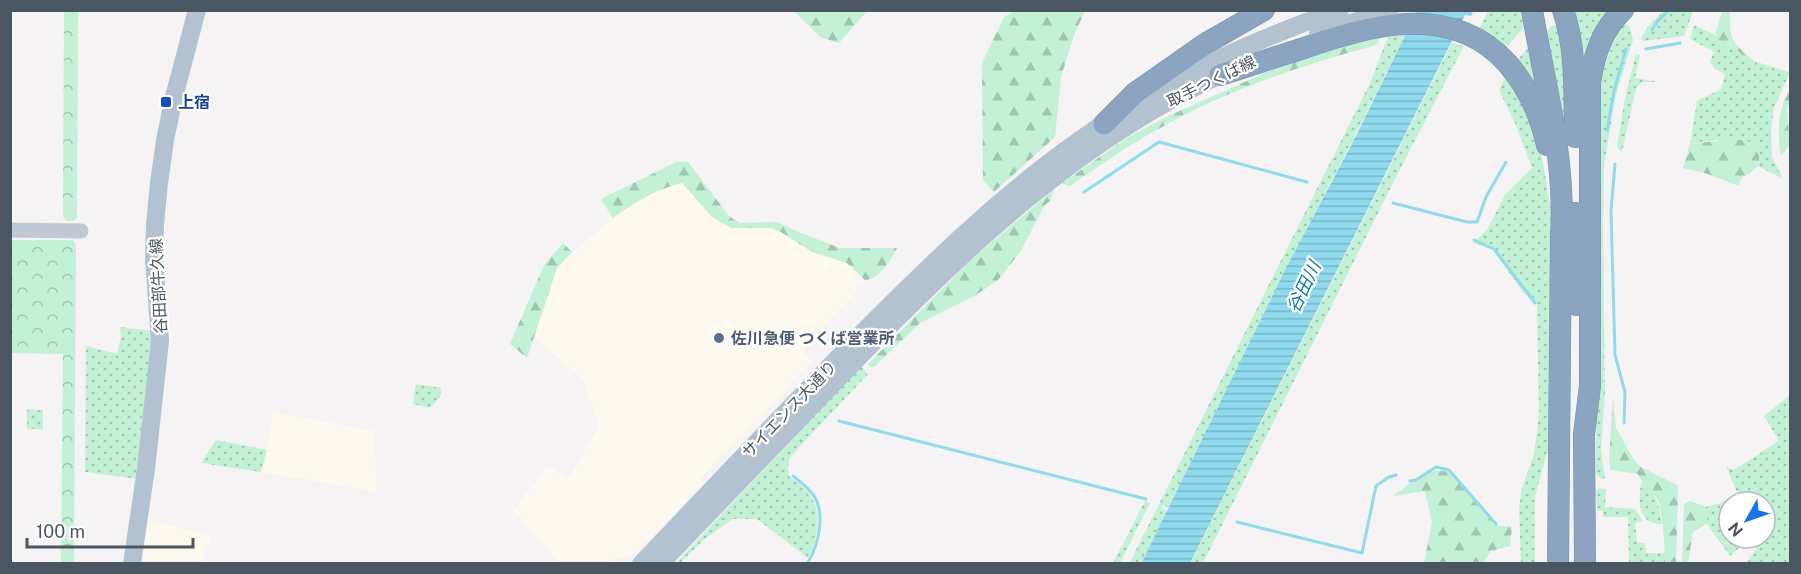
<svg xmlns="http://www.w3.org/2000/svg" width="1801" height="574" font-family="'Public Sans','Noto Sans JP',sans-serif">
<style>
.commercial{fill:#fdf9ef}
.grass{fill:url(#grass-dots)}
.forest{fill:url(#forest-firs)}
.park{fill:url(#park-crowns)}
.water{fill:url(#water-rules)}
.lines{fill:none;stroke-linecap:round;stroke-linejoin:round}
.stream{stroke:#90daee;stroke-width:3}
.highway-casing{stroke:#7690ad;stroke-width:22}
.minor{stroke:#c1cad2;stroke-width:15}
.major{stroke:#b3c2d1;stroke-width:18}
.highway{stroke:#8ba5c1;stroke-width:21}
.transit-dot{fill:#1a4fb4;stroke:#fff;stroke-width:2}
.service-dot{fill:#5c6f8a;stroke:#fff;stroke-width:2}
.labels{text-anchor:middle;stroke-width:4.5;stroke-linejoin:round;paint-order:stroke}
.street-label{font-size:16px;fill:#4a5661;stroke:#fff}
.transit-label{font-size:16px;font-weight:bold;fill:#164399;stroke:#fff;text-anchor:start}
.service-label{font-size:16px;font-weight:bold;fill:#4e5e75;stroke:#fff;text-anchor:start}
.water-label{font-size:18px;font-style:italic;fill:#0c7c9b;stroke:#fff}
</style>
<defs>
<pattern id="grass-dots" width="8" height="8" patternUnits="userSpaceOnUse" patternTransform="scale(1.5)"><rect width="8" height="8" fill="#c3f1d5"/><path d="M2 2h.1M6 6h.1" fill="none" stroke="#a0c6b0" stroke-width="1.8" stroke-linecap="round"/></pattern>
<pattern id="forest-firs" width="22" height="20" patternUnits="userSpaceOnUse" patternTransform="scale(1.5)"><rect width="22" height="20" fill="#c3f1d5"/><path d="M5 1l3.5 6h-7zM16 11l3.5 6h-7z" fill="#a0c6b0"/></pattern>
<pattern id="park-crowns" width="20" height="18" patternUnits="userSpaceOnUse" patternTransform="scale(1.5)"><rect width="20" height="18" fill="#c3f1d5"/><path d="M2 6a3 3 0 1 1 6 0M12 15a3 3 0 1 1 6 0" fill="none" stroke="#a0c6b0"/></pattern>
<pattern id="water-rules" width="6" height="5" patternUnits="userSpaceOnUse" patternTransform="scale(1.5)"><rect width="6" height="5" fill="#90daee"/><path d="M0 2.5h6" fill="none" stroke="#78b4c4"/></pattern>
</defs>
<rect width="100%" height="100%" fill="#f5f3f3"/>
<path class="commercial" d="M682 182 712 217 731 228H771L781 232 812 252 847 263 865 280 859 282 856 286V291L852 298 819 331 816 338 803 351 812 362 699 479 703 483 635 554 613 559 609 563H561L513 511 547 466 569 478 599 426 583 380 534 337 557 268 573 252 625 209 664 187Z
M273 412 374 431 377 492 261 472 267 450Z
M146 518 212 537 201 563 139 564Z"/>
<path class="grass" d="M1664 10 1693 11 1684 36 1644 41 1641 39 1647 28Z
M1488 11H1521L1525 26 1504 50 1477 33Z
M1578 11H1610L1583 73 1572 14Z
M1621 20 1630 27 1633 40 1616 94 1604 165 1603 231 1605 393 1601 449 1605 479H1601L1596 473V75Z
M1559 22 1564 56 1568 227 1570 424 1542 34Z
M1694 25 1715 35 1725 46 1730 43 1753 66 1756 64 1753 61 1790 72 1774 108 1771 130 1772 157 1783 179 1758 166 1760 153 1715 140 1690 144 1697 101 1721 89 1725 74 1715 69 1710 62 1714 52 1690 39Z
M1405 35 1355 136 1285 270 1169 507 1164 506 1162 508 1167 512 1141 563 1129 564 1370 83 1388 37Z
M1452 43 1464 46 1395 179 1203 563 1190 564Z
M1531 44 1543 100 1515 63Z
M1636 54 1640 55 1635 78 1659 82H1642L1636 88 1622 152 1617 147 1625 98Z
M1506 75 1522 96 1542 157 1552 215V436L1535 496V563H1521L1519 508 1522 488 1534 454 1539 415 1537 304 1523 292 1492 249 1473 243 1487 230 1505 195 1532 168 1515 123 1499 90Z
M120 327 153 331 138 479 85 472 86 346 117 354 121 336Z
M861 366 868 374 790 457 788 467 789 476C796 482 805 487 810 495 823 513 817 541 808 558L757 519H733L707 537 681 562 676 563Z
M416 384 441 388 440 397 430 408 413 404Z
M1790 395V563H1747L1762 538H1765V502H1729V538H1750L1730 556 1707 524 1706 507 1721 503 1738 494 1726 467 1734 470 1779 441 1764 416Z
M27 409 43 410V429H27Z
M216 440 267 450 261 472 201 463Z
M1641 482C1657 492 1659 505 1662 524 1636 524 1639 500 1641 482Z
M1600 488 1606 490 1605 507 1635 509 1643 521 1635 523 1637 542 1645 543 1646 553H1665V563H1629L1628 517H1603V511H1597L1596 490Z
M1145 501 1150 503 1120 563H1113Z"/>
<path class="forest" d="M794 11H867L839 43 820 37Z
M1015 11H1085L1074 35 1061 77 1055 137 994 192 983 180 982 63 1004 17Z
M1722 11H1730C1729 47 1734 41 1757 64L1753 66 1730 43 1725 46 1715 35Z
M1381 36 1377 45C1298 66 1226 90 1155 131 1125 147 1098 167 1070 186L1062 183 1127 138 1164 118 1296 59Z
M1790 89V100L1787 111 1790 145 1781 157C1777 130 1777 113 1790 89Z
M1734 139 1758 143 1760 153 1758 166 1749 174 1742 177 1739 186 1705 173 1683 168 1690 144Z
M676 162H688L730 217 740 223 777 222 796 231 840 248H897C891 259 879 280 865 280L847 263 812 252 781 232 771 228H731L712 217 682 183C657 189 634 202 613 218L601 199Z
M1054 189 1050 201 1045 205 1020 252 998 280 976 295 920 323 874 367H871L868 364 970 261Z
M563 243 572 252 557 268 527 358 510 344 544 265Z
M1613 396 1616 428 1634 460 1641 467 1677 485 1678 493 1676 563H1665C1665 549 1663 513 1658 501 1653 489 1642 485 1638 474L1610 470 1609 458Z
M1436 470 1449 472 1495 525 1512 527 1510 546 1491 551 1483 563H1424L1432 522 1425 491 1393 496 1419 477Z
M1690 501 1706 507 1707 524 1693 532 1688 563H1682L1684 504Z"/>
<path class="park" d="M64 11H78L77 217 74 221 65 220 63 216Z
M11 240H72L76 245 74 563H61L63 354 11 353Z"/>
<path class="water" d="M1467 10 1473 13 1471 16 1465 15 1190 563 1141 564 1285 270 1356 136 1417 11Z"/>
<g class="lines">
<path class="stream" d="M1652 30 1657 22 1669 10
M1646 49 1680 43
M1607 130 1614 91 1626 49
M1615 164 1611 210 1615 355 1625 392 1624 423
M1084 192 1159 142 1307 182
M1393 203 1467 222H1477L1486 197 1506 162
M1474 240 1494 249 1535 303
M839 421 1146 499
M793 476C799 481 806 486 811 492 827 510 819 545 807 564
M1410 481 1416 480 1436 467 1449 470 1496 524
M1237 522 1362 553 1376 486 1389 477 1396 475"/>
<g class="highway-casing">
<path id="highway" d="M1532 10C1545 87 1566 158 1561 237L1558 564
M1563 10C1577 50 1574 96 1575 137
M1220 75C1246 67 1272 58 1298 50 1367 26 1450 0 1507 63 1528 87 1540 114 1547 145
M1104 124 1135 93 1205 44 1264 10
M1575 213 1576 305
M1585 564 1584 434 1590 386V83C1594 54 1602 30 1623 10"/>
</g>
<path class="minor" d="M10 230 81 231"/>
<path class="major" d="M1318 34 1390 10
M132 564 146 469 160 341 154 259 155 224 159 183 165 140 174 97 197 10
M641 564C714 487 787 410 861 334 928 267 996 200 1074 144 1154 86 1246 42 1340 10
M660 564C725 497 788 430 853 363 965 248 1082 136 1231 70"/>
<use href="#highway" class="highway"/>
</g>
<rect class="transit-dot" x="160" y="96" width="12" height="12" rx="3"/>
<circle class="service-dot" cx="719" cy="338" r="6"/>
<g class="labels">
<g class="street-label">
<text transform="translate(1211 81) rotate(-26)" y="6">取手つくば線</text>
<text transform="translate(158 286) rotate(-93)" y="6">谷田部牛久線</text>
<text transform="translate(789 409) rotate(-46)" y="6">サイエンス大通り</text>
</g>
<g class="transit-label">
<text x="178" y="108">上宿</text>
</g>
<g class="service-label">
<text x="731" y="344">佐川急便 つくば営業所</text>
</g>
<g class="water-label">
<text transform="translate(1304 287) rotate(-64)" y="6">谷田川</text>
</g>
</g>
<rect width="1801" height="574" fill="none" stroke="#4a5661" stroke-width="24"/>
<g transform="translate(1747 520) rotate(230)"><circle r="28" fill="#ffffff" stroke="#b7bbc0" stroke-width="1.5"/>
<path d="M0-4.5L10 22L0 15L-10 22Z" fill="#1a73e8"/>
<text y="-9" font-size="16" font-weight="bold" text-anchor="middle" fill="#4a5661">N</text>
</g>
<path d="M27 538v9h166v-9" fill="none" stroke="#4a5661" stroke-width="3"/>
<text x="36" y="538" font-size="18" fill="#4a5661" stroke="#ffffff" stroke-width="4.5" paint-order="stroke">100 m</text>
</svg>
